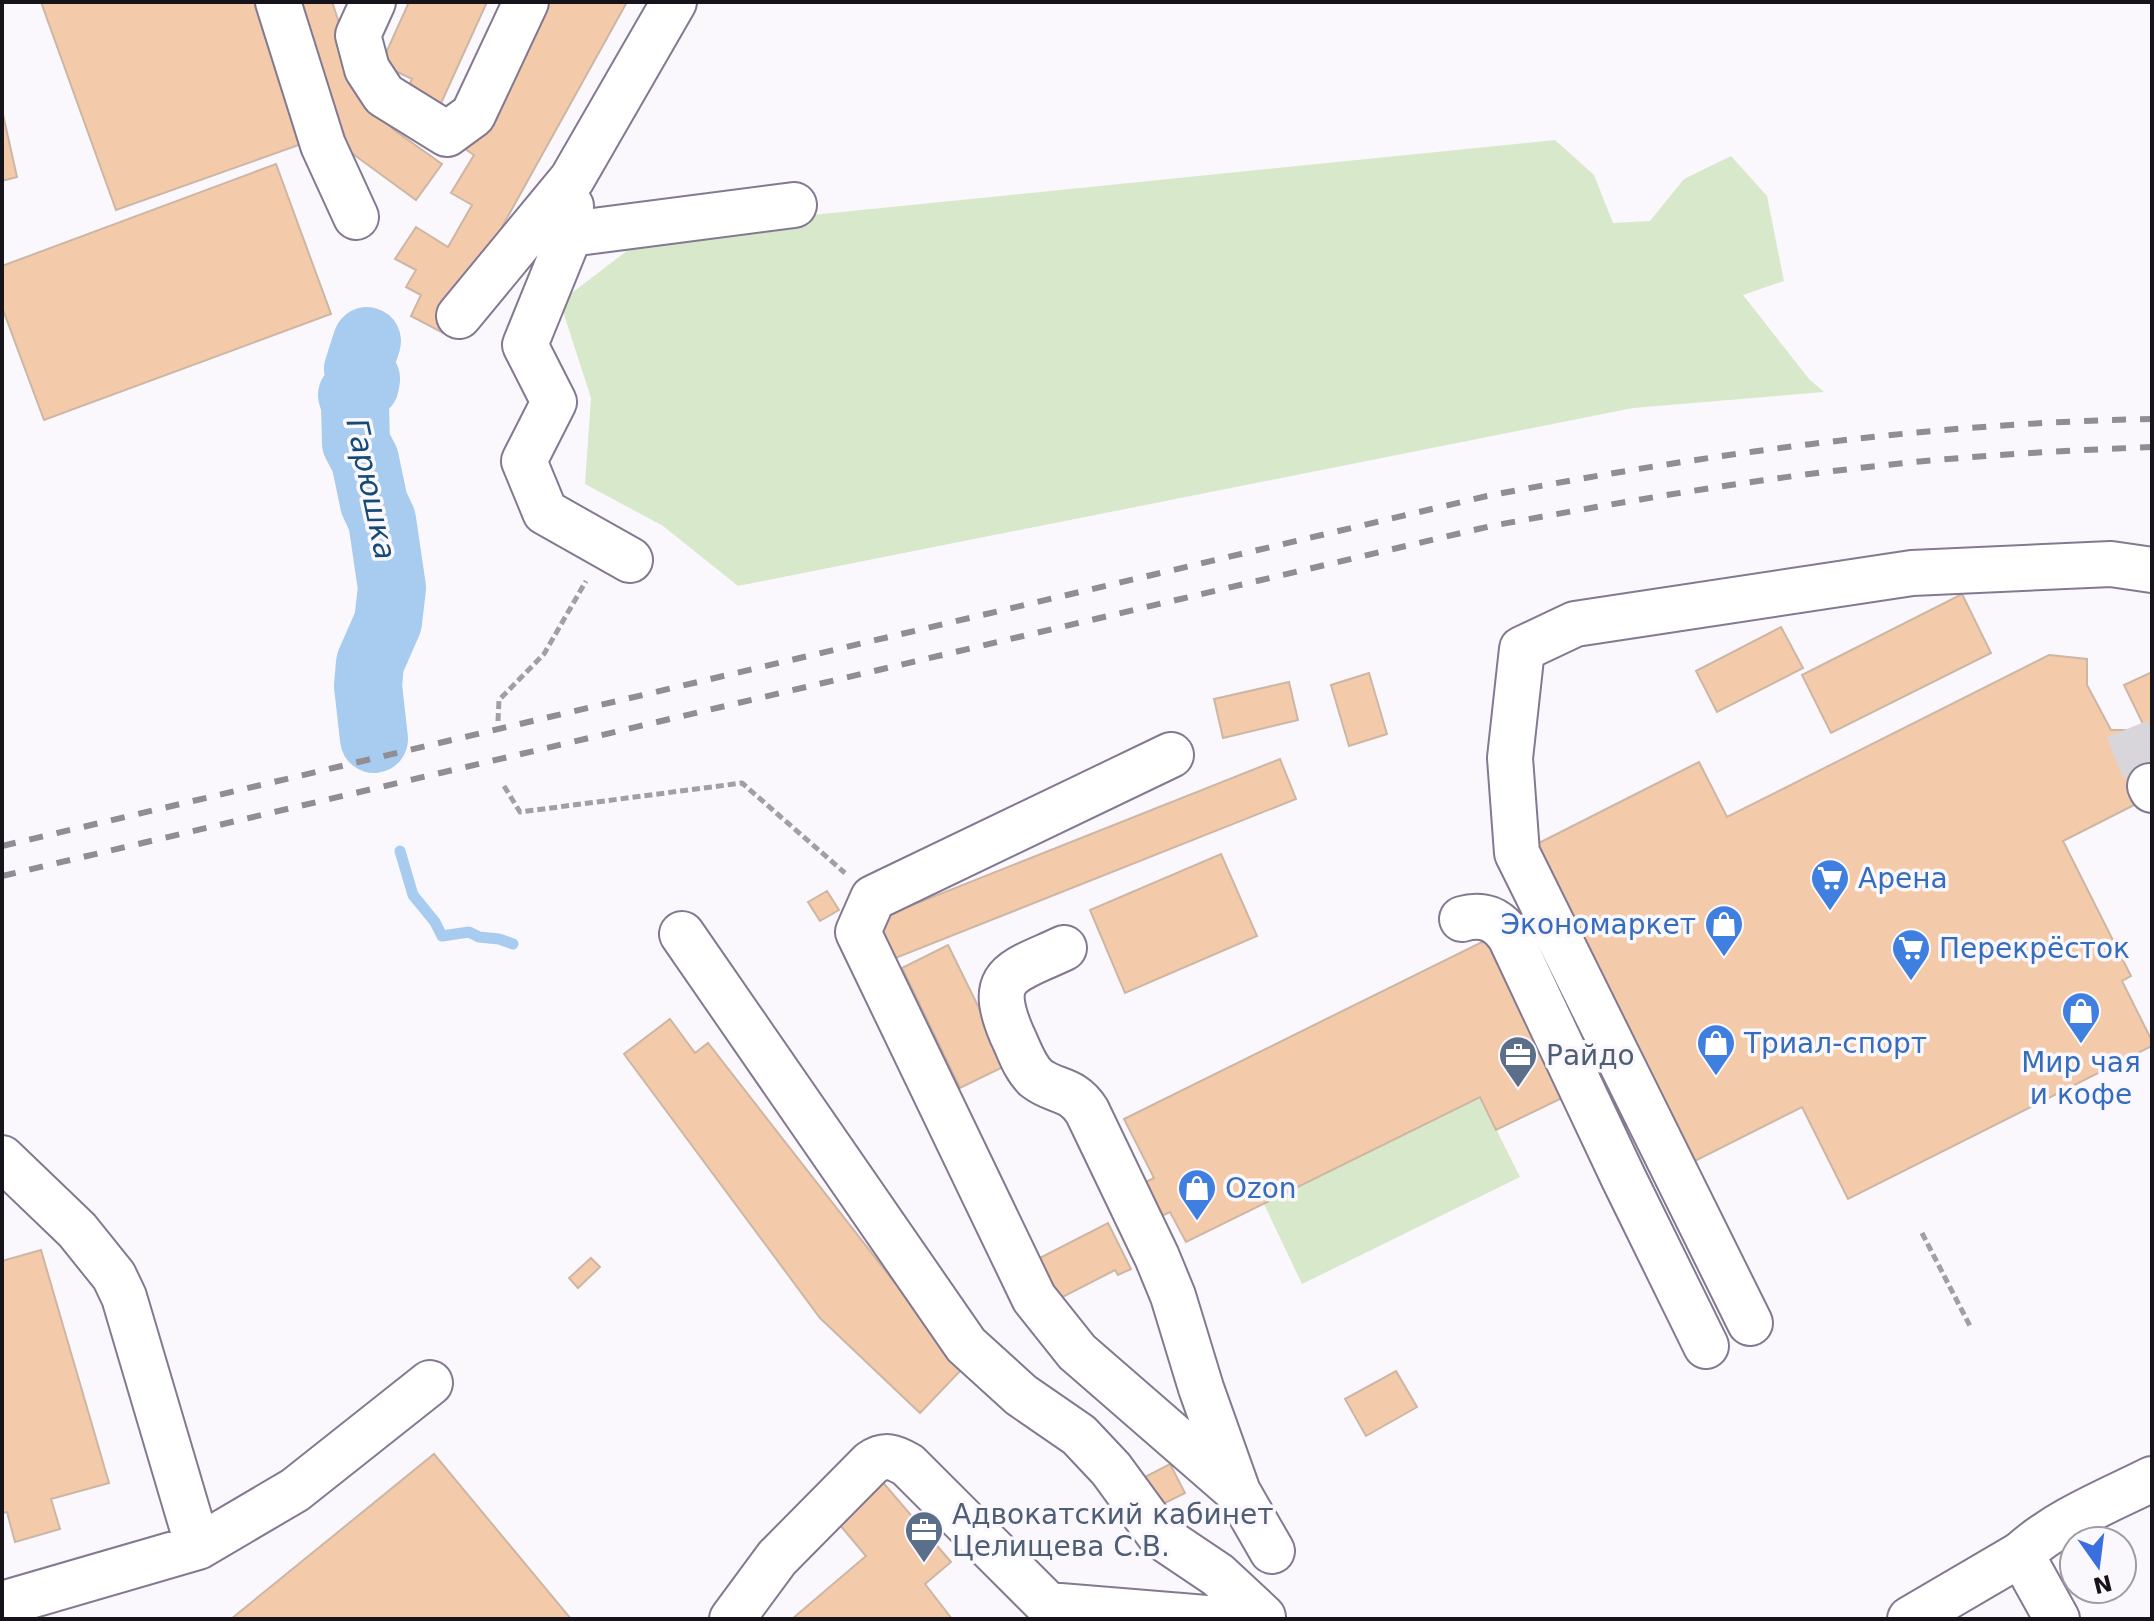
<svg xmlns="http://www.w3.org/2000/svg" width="2154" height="1621" font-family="'DejaVu Sans',sans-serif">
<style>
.green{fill:#d8e8cb}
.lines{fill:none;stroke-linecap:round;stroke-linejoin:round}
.stream{stroke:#a7ccf0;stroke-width:11}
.river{stroke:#a7ccf0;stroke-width:68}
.building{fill:#f4cbaa;stroke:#cdb6a3;stroke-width:2}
.minor-tunnel{stroke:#d8d6db;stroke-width:44;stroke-dasharray:44 22;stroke-linecap:butt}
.minor-casing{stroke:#837991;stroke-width:48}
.major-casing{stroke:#837991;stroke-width:48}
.path{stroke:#a19fa5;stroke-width:5;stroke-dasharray:8 4;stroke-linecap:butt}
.minor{stroke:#fff;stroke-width:44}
.major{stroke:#fff;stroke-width:44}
.rail{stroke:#908d94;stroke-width:6;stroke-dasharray:14 14;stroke-linecap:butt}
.labels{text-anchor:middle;stroke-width:7;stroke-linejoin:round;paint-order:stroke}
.shop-label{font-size:28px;fill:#366cbe;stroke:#faf8fd;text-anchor:start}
.service-label{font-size:28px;fill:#4e5e75;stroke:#faf8fd;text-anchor:start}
.water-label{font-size:30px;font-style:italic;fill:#154a78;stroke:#faf8fd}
</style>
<rect width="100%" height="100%" fill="#faf8fd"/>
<path class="green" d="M1555 140 1594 175 1613 223 1650 221 1684 179 1731 156 1767 196 1784 281 1743 295 1809 379 1824 392 1633 408 738 586 663 526 585 484 591 398 560 302 653 231Z
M1480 1097 1520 1177 1302 1284 1264 1204Z"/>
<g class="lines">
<path class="stream" d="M400 851 413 895 435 922 442 936 469 932 479 937 499 939 513 944"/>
<path class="river" d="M367 341 358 369 366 379 365 385 352 395 355 405 356 443 365 460 374 503 382 520 392 588 388 622 370 663 368 686 374 739"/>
</g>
<path class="building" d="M41 2H260L310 141 116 210Z
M294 2H332L367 104 394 130 442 164 416 200 342 146Z
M409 2H487L438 110 405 95 412 79 381 64Z
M543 2H627L443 333 411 316 421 295 406 287 416 270 395 259 416 227 448 247 472 205 451 193 474 155 462 147Z
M2 110 17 177 2 181Z
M276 164 331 314 44 420 2 307V266Z
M1962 594 1991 653 1831 733 1802 675Z
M1781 627 1803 668 1717 712 1696 671Z
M2049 655 2087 659V685L2111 730H2146L2124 685 2152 672V785L2131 795 2136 804 2063 841 2131 976 2122 981 2152 1041V1046L1848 1199 1802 1107 1689 1164 1529 848 1699 762 1727 817Z
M1369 673 1387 734 1349 746 1331 685Z
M1289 682 1298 720 1223 738 1214 699Z
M1280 759 1296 799 893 959 877 919Z
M1221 854 1257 936 1125 993 1090 910Z
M827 891 839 910 820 921 808 902Z
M1486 940 1564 1097 1496 1130 1480 1097 1186 1242 1170 1212 1153 1220 1136 1187 1154 1178 1124 1119Z
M948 945 1007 1065 960 1088 902 968Z
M670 1019 695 1053 708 1043 962 1369 920 1413 820 1318 624 1054Z
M1108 1223 1131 1269 1118 1275 1115 1270 1053 1302 1032 1262Z
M41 1250 109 1483 51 1499 60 1529 15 1542 7 1512 2 1513V1261Z
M591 1258 600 1267 578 1288 569 1278Z
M1396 1371 1417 1407 1366 1436 1345 1399Z
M434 1454 571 1619H231Z
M1170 1464 1185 1493 1157 1507 1143 1478Z
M880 1479 951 1562 925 1584 952 1619H792L866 1556 834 1518Z"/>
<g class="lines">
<path class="minor-tunnel" d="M2127 729 2150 786"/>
<g class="minor-casing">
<path id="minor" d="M278 2 323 145 356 217
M373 2 358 35 367 69 384 95 447 134 473 115 526 2
M571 206 570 234 794 205
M570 234 525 345 554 402 524 461 545 512 630 560
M459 316 572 179 674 2
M1171 755 873 898 858 932 1034 1298 1077 1352 1238 1492
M2150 786 2152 790
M1462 919C1483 913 1498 919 1510 937L1623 1177 1706 1346
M682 934 966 1345 1021 1395 1079 1435 1111 1469 1160 1536 1218 1575 1263 1617
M1064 948C1014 972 985 972 1012 1035 1019 1049 1024 1067 1036 1078 1055 1093 1072 1087 1087 1111L1157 1257 1173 1296 1201 1388 1238 1492 1272 1551
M2 1158 77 1230 114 1276 124 1297 198 1547
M1750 1323 1517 853 1510 758 1522 649 1575 624 1912 573 2111 564 2152 570
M2021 1554C2057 1521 2108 1501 2152 1479
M2 1604 198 1547 295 1490 430 1383
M732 1619 777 1558 871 1463C885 1453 894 1457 908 1465L1048 1605 1206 1618 1263 1617"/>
</g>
<g class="major-casing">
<path id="major" d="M1910 1619 2021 1554 2057 1619"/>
</g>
<path class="path" d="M498 721 499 700 544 654 586 581
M504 786 520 812 742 783 845 873
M1922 1233 1970 1326"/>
<use href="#minor" class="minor"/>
<use href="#major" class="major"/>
<path class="rail" d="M2 846 1487 496C1706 454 1928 423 2152 419
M2 876 1491 526C1616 503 1741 481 1868 467 1962 456 2057 451 2152 447"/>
</g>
<defs>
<g id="supermarket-pin" transform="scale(2)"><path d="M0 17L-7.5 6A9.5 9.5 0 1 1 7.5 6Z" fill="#3f7fe0" stroke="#faf8fd"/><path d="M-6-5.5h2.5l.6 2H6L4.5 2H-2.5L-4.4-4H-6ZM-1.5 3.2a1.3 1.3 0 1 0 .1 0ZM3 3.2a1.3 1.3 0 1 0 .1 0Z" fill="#fff"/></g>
<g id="shop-pin" transform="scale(2)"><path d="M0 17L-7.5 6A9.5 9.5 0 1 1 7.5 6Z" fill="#3f7fe0" stroke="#faf8fd"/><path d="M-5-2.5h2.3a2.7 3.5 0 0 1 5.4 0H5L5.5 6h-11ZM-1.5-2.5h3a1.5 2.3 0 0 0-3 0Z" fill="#fff"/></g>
<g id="office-pin" transform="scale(2)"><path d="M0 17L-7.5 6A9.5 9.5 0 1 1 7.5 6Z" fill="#5c6f8a" stroke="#faf8fd"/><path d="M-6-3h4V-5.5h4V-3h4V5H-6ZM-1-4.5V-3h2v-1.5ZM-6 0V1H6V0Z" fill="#fff"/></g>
</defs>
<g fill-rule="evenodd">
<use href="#supermarket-pin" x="1830" y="878"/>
<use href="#shop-pin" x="1724" y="924"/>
<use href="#supermarket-pin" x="1911" y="948"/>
<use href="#shop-pin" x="2081" y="1011"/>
<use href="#shop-pin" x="1716" y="1043"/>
<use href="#office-pin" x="1518" y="1055"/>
<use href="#shop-pin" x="1197" y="1188"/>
<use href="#office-pin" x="924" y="1530"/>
</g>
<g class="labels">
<g class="shop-label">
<text x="1858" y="888">Арена</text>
<text x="1696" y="934" text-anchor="end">Экономаркет</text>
<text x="1939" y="958">Перекрёсток</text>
<text x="1744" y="1053">Триал-спорт</text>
<text x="2081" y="1072" text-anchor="middle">Мир чая<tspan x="2081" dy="32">и кофе</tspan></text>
<text x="1225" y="1198">Ozon</text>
</g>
<g class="service-label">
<text x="1546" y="1065">Райдо</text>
<text x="952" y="1524">Адвокатский кабинет<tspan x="952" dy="32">Целищева С.В.</tspan></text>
</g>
<g class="water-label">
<text transform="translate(371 489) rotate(78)" y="10">Гарюшка</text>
</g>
</g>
<rect width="2154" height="1621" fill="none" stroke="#16131b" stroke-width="8"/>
<g transform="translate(2098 1565) rotate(166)"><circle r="38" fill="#faf8fd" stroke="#9f9ca3" stroke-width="2"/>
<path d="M0-6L14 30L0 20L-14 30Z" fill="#3b6ede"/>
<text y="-12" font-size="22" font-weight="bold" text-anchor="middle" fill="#16131b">N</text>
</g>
</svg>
